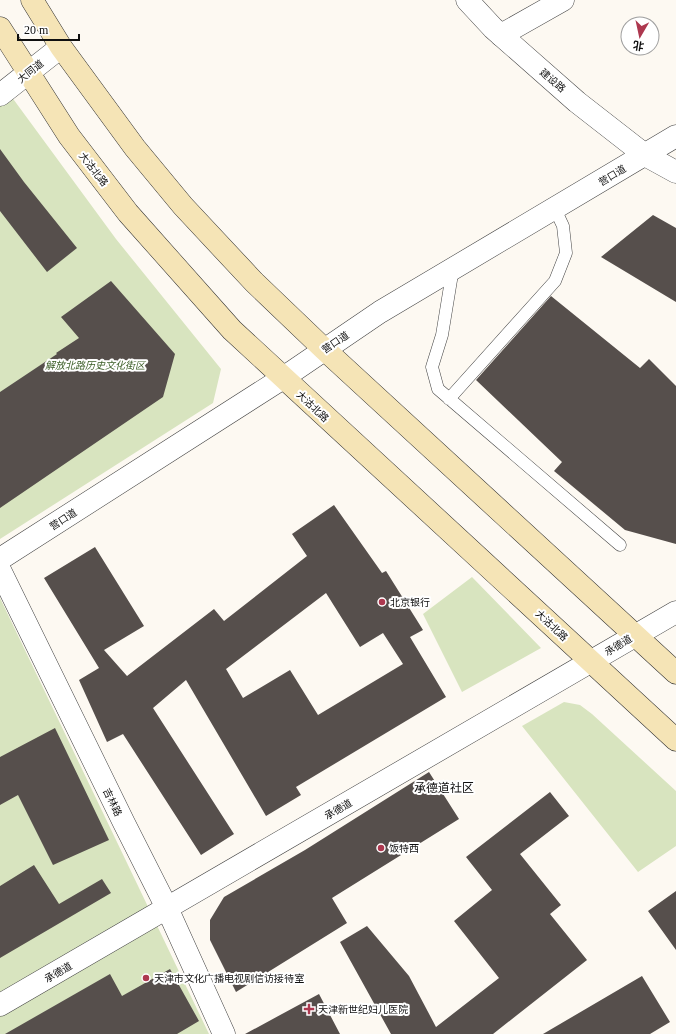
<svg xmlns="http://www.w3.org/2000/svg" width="676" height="1034" font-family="'Times New Roman','Noto Sans SC',serif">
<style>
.green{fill:#d8e4bf}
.building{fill:#564f4c;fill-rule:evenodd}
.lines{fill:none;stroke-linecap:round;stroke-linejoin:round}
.service-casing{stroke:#424242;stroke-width:13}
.minor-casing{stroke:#424242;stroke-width:23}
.tertiary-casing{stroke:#424242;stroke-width:23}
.secondary-casing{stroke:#313131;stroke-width:23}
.service{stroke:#fff;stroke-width:12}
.minor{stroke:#fff;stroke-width:22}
.tertiary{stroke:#fff;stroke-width:22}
.secondary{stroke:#f5e4b6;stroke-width:22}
.poi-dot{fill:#ad384f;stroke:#fff;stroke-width:1.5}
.labels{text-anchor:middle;stroke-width:4;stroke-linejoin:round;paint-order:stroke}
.street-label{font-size:10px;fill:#0f0f0f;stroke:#fff}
.park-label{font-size:10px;font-style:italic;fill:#3b5e27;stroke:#fff}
.poi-label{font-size:10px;fill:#0f0f0f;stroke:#fff;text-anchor:start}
.quarter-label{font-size:12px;fill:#0f0f0f;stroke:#fff}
</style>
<rect width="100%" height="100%" fill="#fdf9f2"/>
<path class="green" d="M0 81 116 239 221 369 213 403 0 539Z
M472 577 541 648 462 692 423 614Z
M0 598 209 1034H0Z
M564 702 580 705 592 714 676 791V846L638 872 522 726Z"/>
<path class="building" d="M0 149 24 182 77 248 47 272 0 211Z
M653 215 676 228V302L601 257Z
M111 281 175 354 163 397 0 508V392L57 354 56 353 79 338 61 317Z
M551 296 640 368 649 359 676 386V544L625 530 554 471 562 462 476 380Z
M334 505 382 573 386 571 423 630 410 637 446 697 296 787 301 795 266 816 186 680 153 708 234 834 201 855 123 734 107 742 79 680 99 668 44 578 95 547 144 626 104 650 127 676 214 609 224 621 307 556 292 534ZM326 593 360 647 383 633 403 664 318 715 290 670 243 698 226 669Z
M55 728 109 840 53 865 18 795 0 805V757Z
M429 772 459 819 332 898 347 923 236 992 210 940V920L224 897 305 850Z
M550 792 569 816 520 854 561 905 550 914 587 960 493 1034H391L340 942 367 926 409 976 436 1027 499 978 454 921 492 890 466 857Z
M34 865 59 904 102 879 111 893 0 958V886Z
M676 891V950L648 911Z
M170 969 199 1021 177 1034H5L110 974 122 996Z
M642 976 670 1022 650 1034H543Z
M319 994 340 1034H245Z"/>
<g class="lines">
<g class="service-casing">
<path id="service" d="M453 268 442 335 432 367 438 389 620 545
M449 399 555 281 566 253 563 226 555 209"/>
</g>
<g class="minor-casing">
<path id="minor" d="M501 35 563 0
M0 95 61 47
M0 570 124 823 167 908 224 1034
M0 1005 676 612"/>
</g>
<g class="tertiary-casing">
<path id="tertiary" d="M467 0 493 28 577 102 645 155 676 172
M0 559 283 378 380 312 676 136"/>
</g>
<g class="secondary-casing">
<path id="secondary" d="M32 0 61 47 135 148 183 206 254 282 324 349 676 673
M0 28 69 136 128 213 232 330 676 740"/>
</g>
<use href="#service" class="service"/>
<use href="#minor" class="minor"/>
<use href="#tertiary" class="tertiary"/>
<use href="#secondary" class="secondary"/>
</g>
<g class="poi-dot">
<circle cx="382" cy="602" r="4"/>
<circle cx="381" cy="848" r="4"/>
<circle cx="146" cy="978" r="4"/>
<path d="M307 1003h4v4h4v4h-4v4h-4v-4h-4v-4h4z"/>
</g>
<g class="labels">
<g class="street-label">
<text transform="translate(30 71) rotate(-38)" y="4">大同道</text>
<text transform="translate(553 80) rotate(41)" y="4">建设路</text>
<text transform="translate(94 169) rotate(52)" y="4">大沽北路</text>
<text transform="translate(612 175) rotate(-31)" y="4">营口道</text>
<text transform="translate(335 342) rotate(-34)" y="4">营口道</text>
<text transform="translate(313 406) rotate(43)" y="4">大沽北路</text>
<text transform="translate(63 519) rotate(-33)" y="4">营口道</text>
<text transform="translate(552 625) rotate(43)" y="4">大沽北路</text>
<text transform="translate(618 645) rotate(-31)" y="4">承德道</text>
<text transform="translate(113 802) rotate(64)" y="4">吉林路</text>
<text transform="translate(338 809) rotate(-30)" y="4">承德道</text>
<text transform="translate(58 972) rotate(-30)" y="4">承德道</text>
</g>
<g class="park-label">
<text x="95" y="369">解放北路历史文化街区</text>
</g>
<g class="poi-label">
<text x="390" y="606">北京银行</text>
<text x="389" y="852">饭特西</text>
<text x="154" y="982">天津市文化广播电视剧信访接待室</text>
<text x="318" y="1013">天津新世纪妇儿医院</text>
</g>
<g class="quarter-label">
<text x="444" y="792">承德道社区</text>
</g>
</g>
<g transform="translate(640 36) rotate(189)"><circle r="19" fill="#ffffff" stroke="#9f9f9f"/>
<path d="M0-3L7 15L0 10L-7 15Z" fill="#ad384f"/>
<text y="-6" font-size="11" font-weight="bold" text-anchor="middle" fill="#0f0f0f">北</text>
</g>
<path d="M18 34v6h61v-6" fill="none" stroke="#0f0f0f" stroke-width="2"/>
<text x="24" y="34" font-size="12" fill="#0f0f0f" stroke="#ffffff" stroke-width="3" paint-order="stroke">20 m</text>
</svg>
